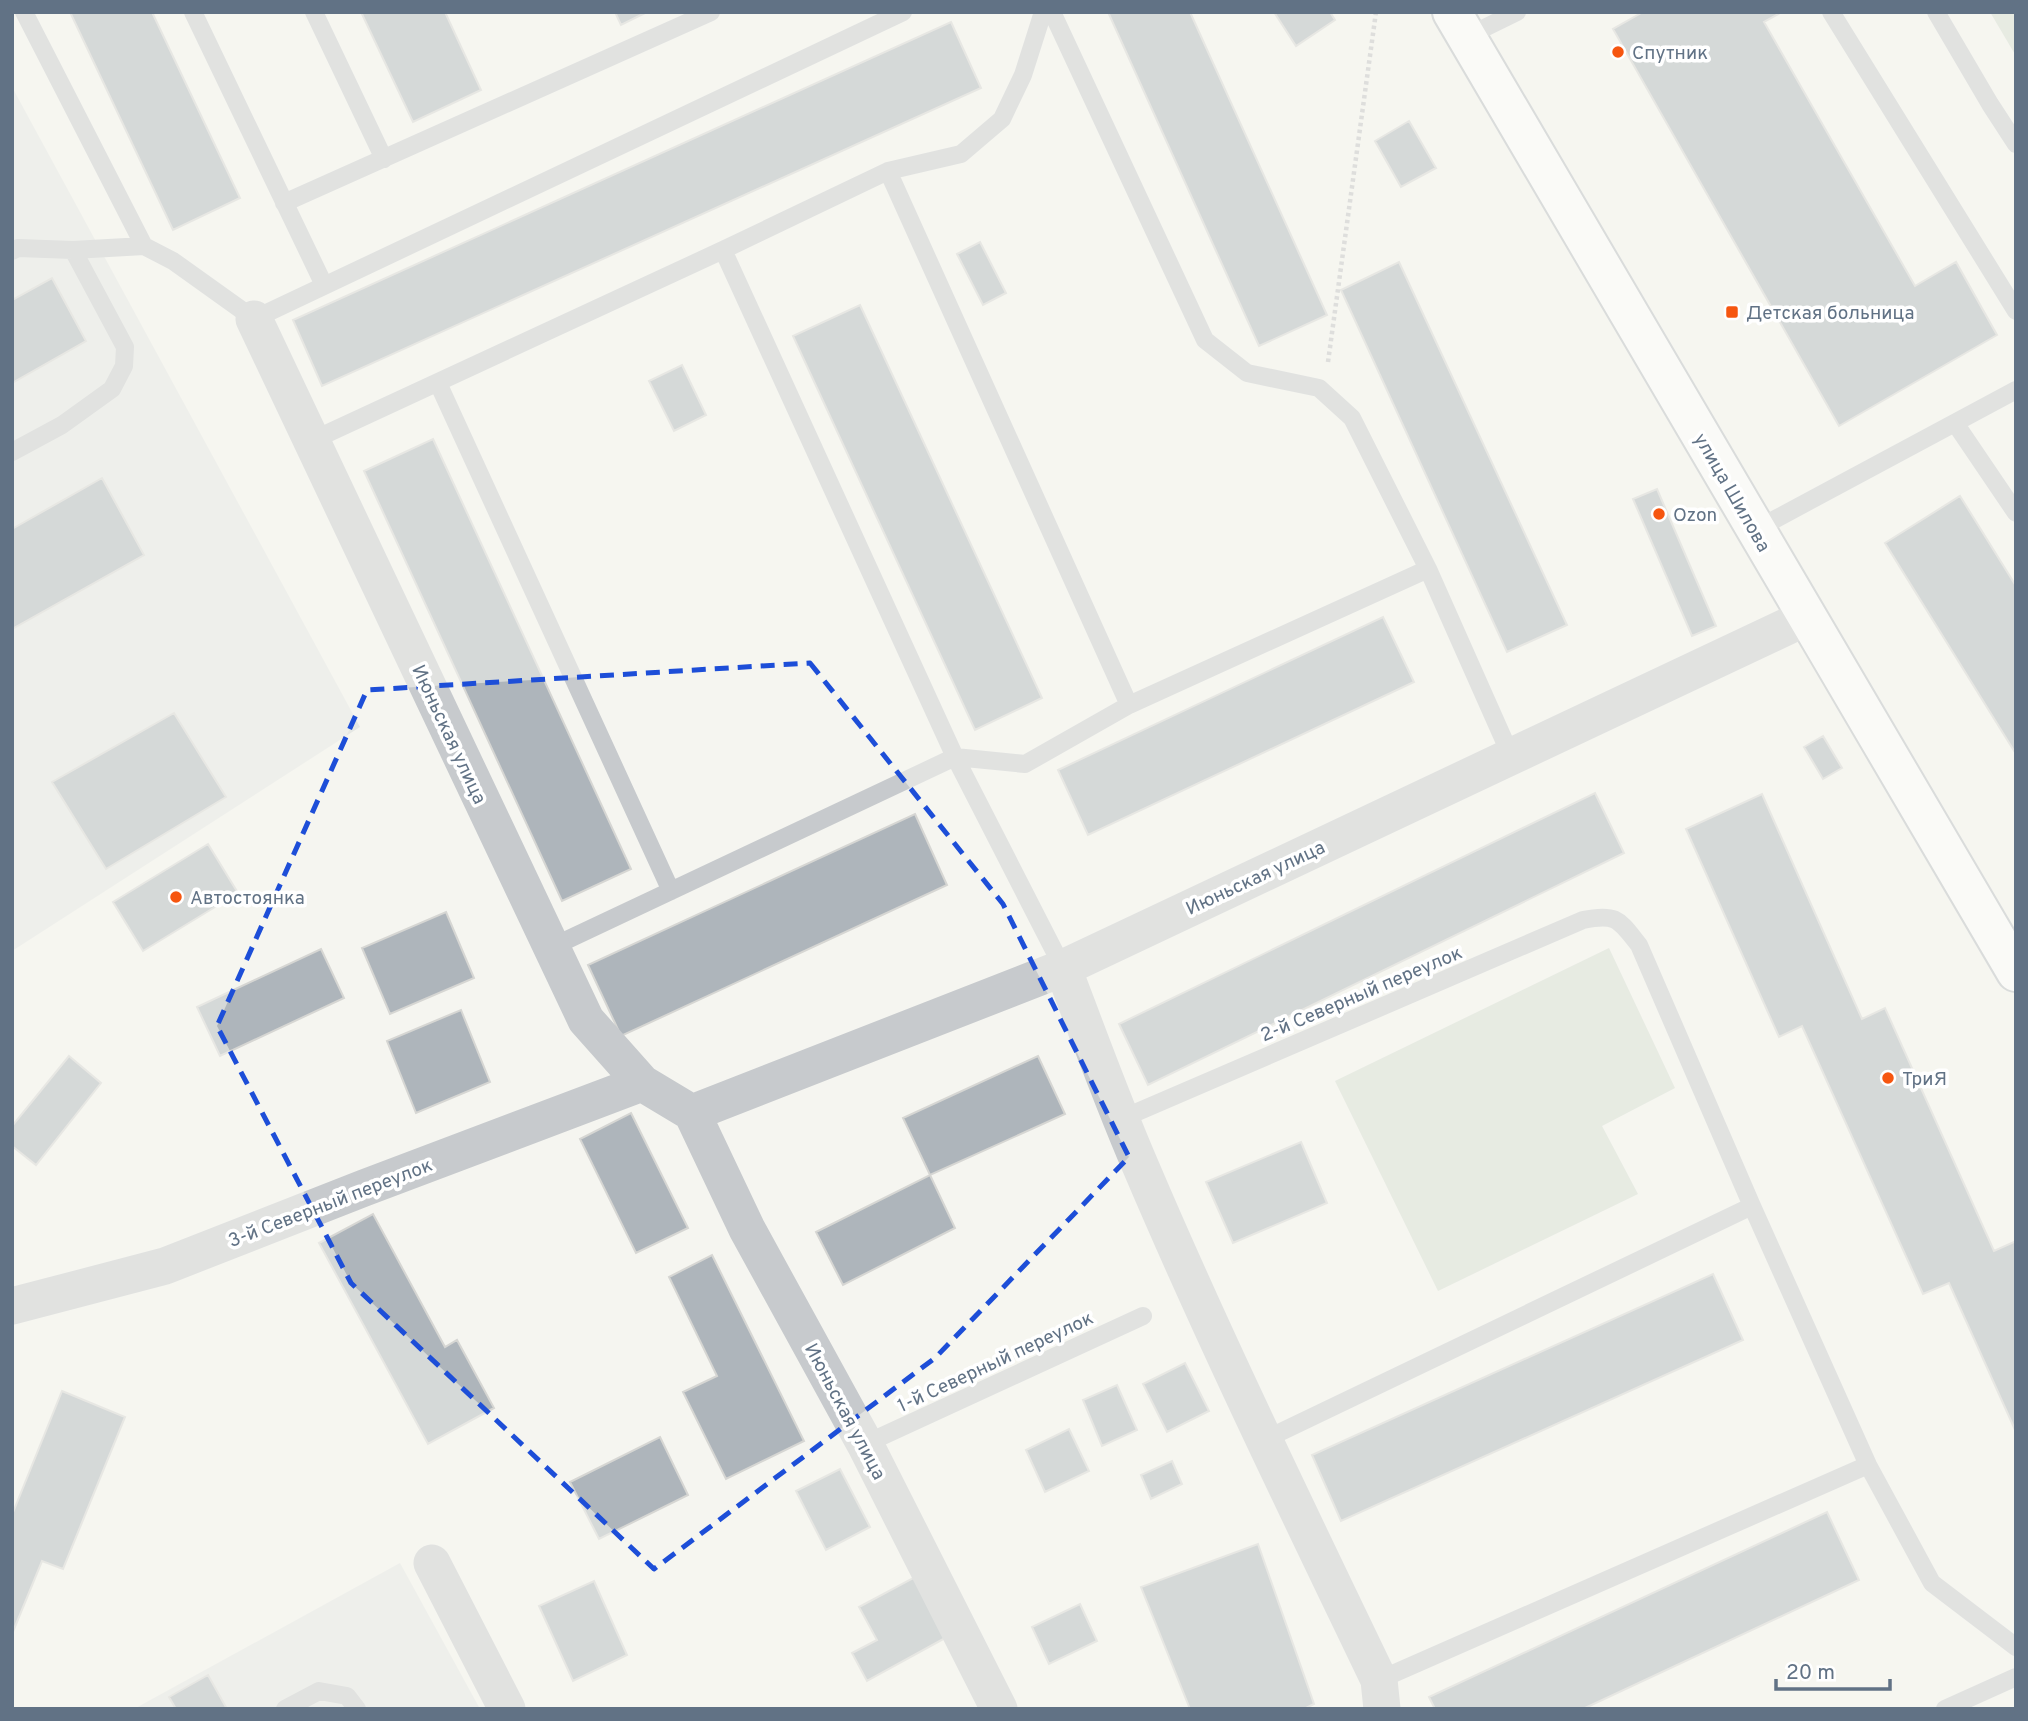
<svg xmlns="http://www.w3.org/2000/svg" width="2028" height="1721" font-family="Overpass,sans-serif">
<style>
.built{fill:#e5e7e4}
.green{fill:#d5ddd1}
.building{fill:#aeb5bb;stroke:#d6d6d3;stroke-width:2}
.lines{fill:none;stroke-linecap:round;stroke-linejoin:round}
.secondary-casing{stroke:#b8bdc2;stroke-width:42}
.path{stroke:#c0c1c3;stroke-width:4.5;stroke-dasharray:3.5 3.5;stroke-linecap:butt}
.service{stroke:#c7cacd;stroke-width:18}
.minor{stroke:#c7cacd;stroke-width:37}
.secondary{stroke:#fff;stroke-width:38}
.marked{fill:none;stroke:#1d4ed8;stroke-width:5;stroke-dasharray:14 9;stroke-linejoin:round}
.poi-dot{fill:#f65610;stroke:#fff;stroke-width:2.5}
.labels{text-anchor:middle;stroke-width:7;stroke-linejoin:round;paint-order:stroke}
.poi-label{font-size:19px;fill:#617285;stroke:#fff;text-anchor:start}
.street-label{font-size:19px;fill:#617285;stroke:#fff}
</style>
<rect width="100%" height="100%" fill="#f5f5f0"/>
<path class="built" d="M12 87 360 727 12 951Z
M400 1563 480 1709H134Z"/>
<path class="green" d="M1990 12H2016V56Z
M1609 948 1675 1088 1602 1126 1638 1194 1438 1291 1335 1081Z"/>
<path class="building" d="M70 12H152L240 198 173 230Z
M361 12H445L481 90 413 122Z
M615 12H647L621 25Z
M1108 12H1190L1327 315 1259 346Z
M1274 12H1330L1335 20 1296 46Z
M1643 12H1782L1764 22 1915 286 1956 262 1997 335 1839 426 1613 29Z
M951 22 981 88 322 386 293 320Z
M1409 121 1436 168 1401 187 1375 141Z
M980 242 1006 293 983 305 957 254Z
M1399 262 1567 625 1507 652 1341 290Z
M52 278 86 341 12 383V300Z
M860 305 1042 698 975 730 793 336Z
M682 365 706 415 674 431 649 381Z
M433 439 631 869 562 901 364 471Z
M102 478 144 555 12 629V529Z
M1657 489 1716 626 1692 636 1633 499Z
M1960 496 2016 586V754L1885 543Z
M1383 617 1414 682 1088 835 1058 770Z
M174 713 226 797 106 869 52 782Z
M1823 736 1842 768 1823 779 1804 747Z
M1595 793 1624 853 1148 1085 1119 1024Z
M1762 794 1862 1019 1885 1008 1994 1251 2016 1241V1432L1949 1283 1923 1294 1802 1026 1779 1037 1686 829Z
M915 814 947 885 621 1036 588 965Z
M208 844 238 893 143 951 113 902Z
M446 912 474 978 390 1014 362 948Z
M321 949 344 998 220 1056 197 1007Z
M461 1010 490 1082 416 1113 387 1041Z
M69 1056 101 1083 36 1165 12 1146V1126Z
M1038 1056 1065 1114 930 1175 903 1118Z
M631 1113 688 1228 636 1253 580 1139Z
M1301 1142 1327 1203 1233 1243 1206 1182Z
M930 1175 955 1228 843 1285 816 1232Z
M373 1214 445 1347 457 1340 494 1408 428 1444 319 1243Z
M712 1255 804 1441 726 1479 683 1392 717 1376 669 1277Z
M1713 1274 1743 1340 1341 1521 1312 1455Z
M1185 1363 1209 1411 1167 1432 1143 1384Z
M1117 1385 1137 1430 1102 1446 1083 1400Z
M62 1391 125 1417 63 1569 42 1561 12 1634V1515Z
M1069 1429 1089 1471 1045 1492 1026 1450Z
M660 1437 688 1495 599 1539 570 1482Z
M1172 1461 1182 1484 1151 1499 1141 1475Z
M840 1469 870 1527 826 1550 796 1491Z
M1827 1512 1859 1580 1583 1709H1435L1429 1697Z
M1258 1544 1314 1704 1304 1709H1190L1141 1587Z
M915 1577 947 1637 867 1681 852 1653 877 1640 859 1607Z
M594 1581 627 1655 573 1681 539 1606Z
M1080 1604 1097 1641 1049 1664 1032 1627Z
M208 1675 227 1709H176L169 1697Z"/>
<g class="lines">
<g class="secondary-casing">
<path id="secondary" d="M1452 12 2016 972"/>
</g>
<path class="path" d="M1328 362 1376 12"/>
<path class="service" d="M24 12 144 246 173 261 254 319 903 12
M193 12 324 285
M314 12 384 159
M1052 12 1205 340 1247 373 1319 388 1352 418 1428 569
M1831 12 2016 311
M1936 12 1990 104 2016 144
M1466 37 1517 12
M888 171 1129 705
M284 203 711 12
M723 250 955 757 1025 764 1129 705 1428 569 1511 756
M12 251 18 248 73 250 144 246
M438 383 671 891
M1955 423 2016 513
M311 441 723 250 888 171 961 154 1002 119 1023 75 1043 12
M12 452 62 425 112 389 124 366 125 347 73 250
M1755 530 2016 390
M552 947 955 757 1063 968
M1121 1119 1583 920C1617 913 1619 920 1639 945L1752 1206 1868 1465 1932 1583 2016 1647
M1264 1440 1752 1206
M865 1444 1143 1316
M1379 1680 1868 1465
M285 1709 319 1691 347 1696 357 1709
M1945 1709 2016 1677"/>
<path class="minor" d="M254 319 586 1020 642 1083 692 1113 747 1229 865 1444 999 1709
M1063 968C1088 1034 1112 1100 1140 1165 1214 1339 1297 1509 1379 1680L1382 1709
M692 1113 1063 968 1807 617
M12 1306 165 1266 364 1188 642 1083
M432 1563 507 1709"/>
<use href="#secondary" class="secondary"/>
</g>
<path d="M0 0H2028V1721H0ZM810 663 1003 904 1129 1157 935 1358 654 1569 351 1283 217 1026 367 690Z" fill="#f5f5f0" fill-opacity=".55" fill-rule="evenodd"/>
<path class="marked" d="M810 663 1003 904 1129 1157 935 1358 654 1569 351 1283 217 1026 367 690Z"/>
<g class="poi-dot">
<circle cx="1618" cy="52" r="7"/>
<rect x="1725" y="305" width="14" height="14" rx="3.5"/>
<circle cx="1659" cy="514" r="7"/>
<circle cx="176" cy="897" r="7"/>
<circle cx="1888" cy="1078" r="7"/>
</g>
<g class="labels">
<g class="poi-label">
<text x="1632" y="59">Спутник</text>
<text x="1746" y="319">Детская больница</text>
<text x="1673" y="521">Ozon</text>
<text x="190" y="904">Автостоянка</text>
<text x="1902" y="1085">ТриЯ</text>
</g>
<g class="street-label">
<text transform="translate(1733 492) rotate(60)" y="7">улица Шилова</text>
<text transform="translate(450 734) rotate(65)" y="7">Июньская улица</text>
<text transform="translate(1255 877) rotate(-25)" y="7">Июньская улица</text>
<text transform="translate(1361 993) rotate(-23)" y="7">2-й Северный переулок</text>
<text transform="translate(330 1202) rotate(-21)" y="7">3-й Северный переулок</text>
<text transform="translate(995 1361) rotate(-25)" y="7">1-й Северный переулок</text>
<text transform="translate(846 1411) rotate(62)" y="7">Июньская улица</text>
</g>
</g>
<rect width="2028" height="1721" fill="none" stroke="#617285" stroke-width="28"/>
<path d="M1776 1679v10h114v-10" fill="none" stroke="#617285" stroke-width="3.5"/>
<text x="1786" y="1679" font-size="21" fill="#617285" stroke="#ffffff" stroke-width="5" paint-order="stroke">20 m</text>
</svg>
